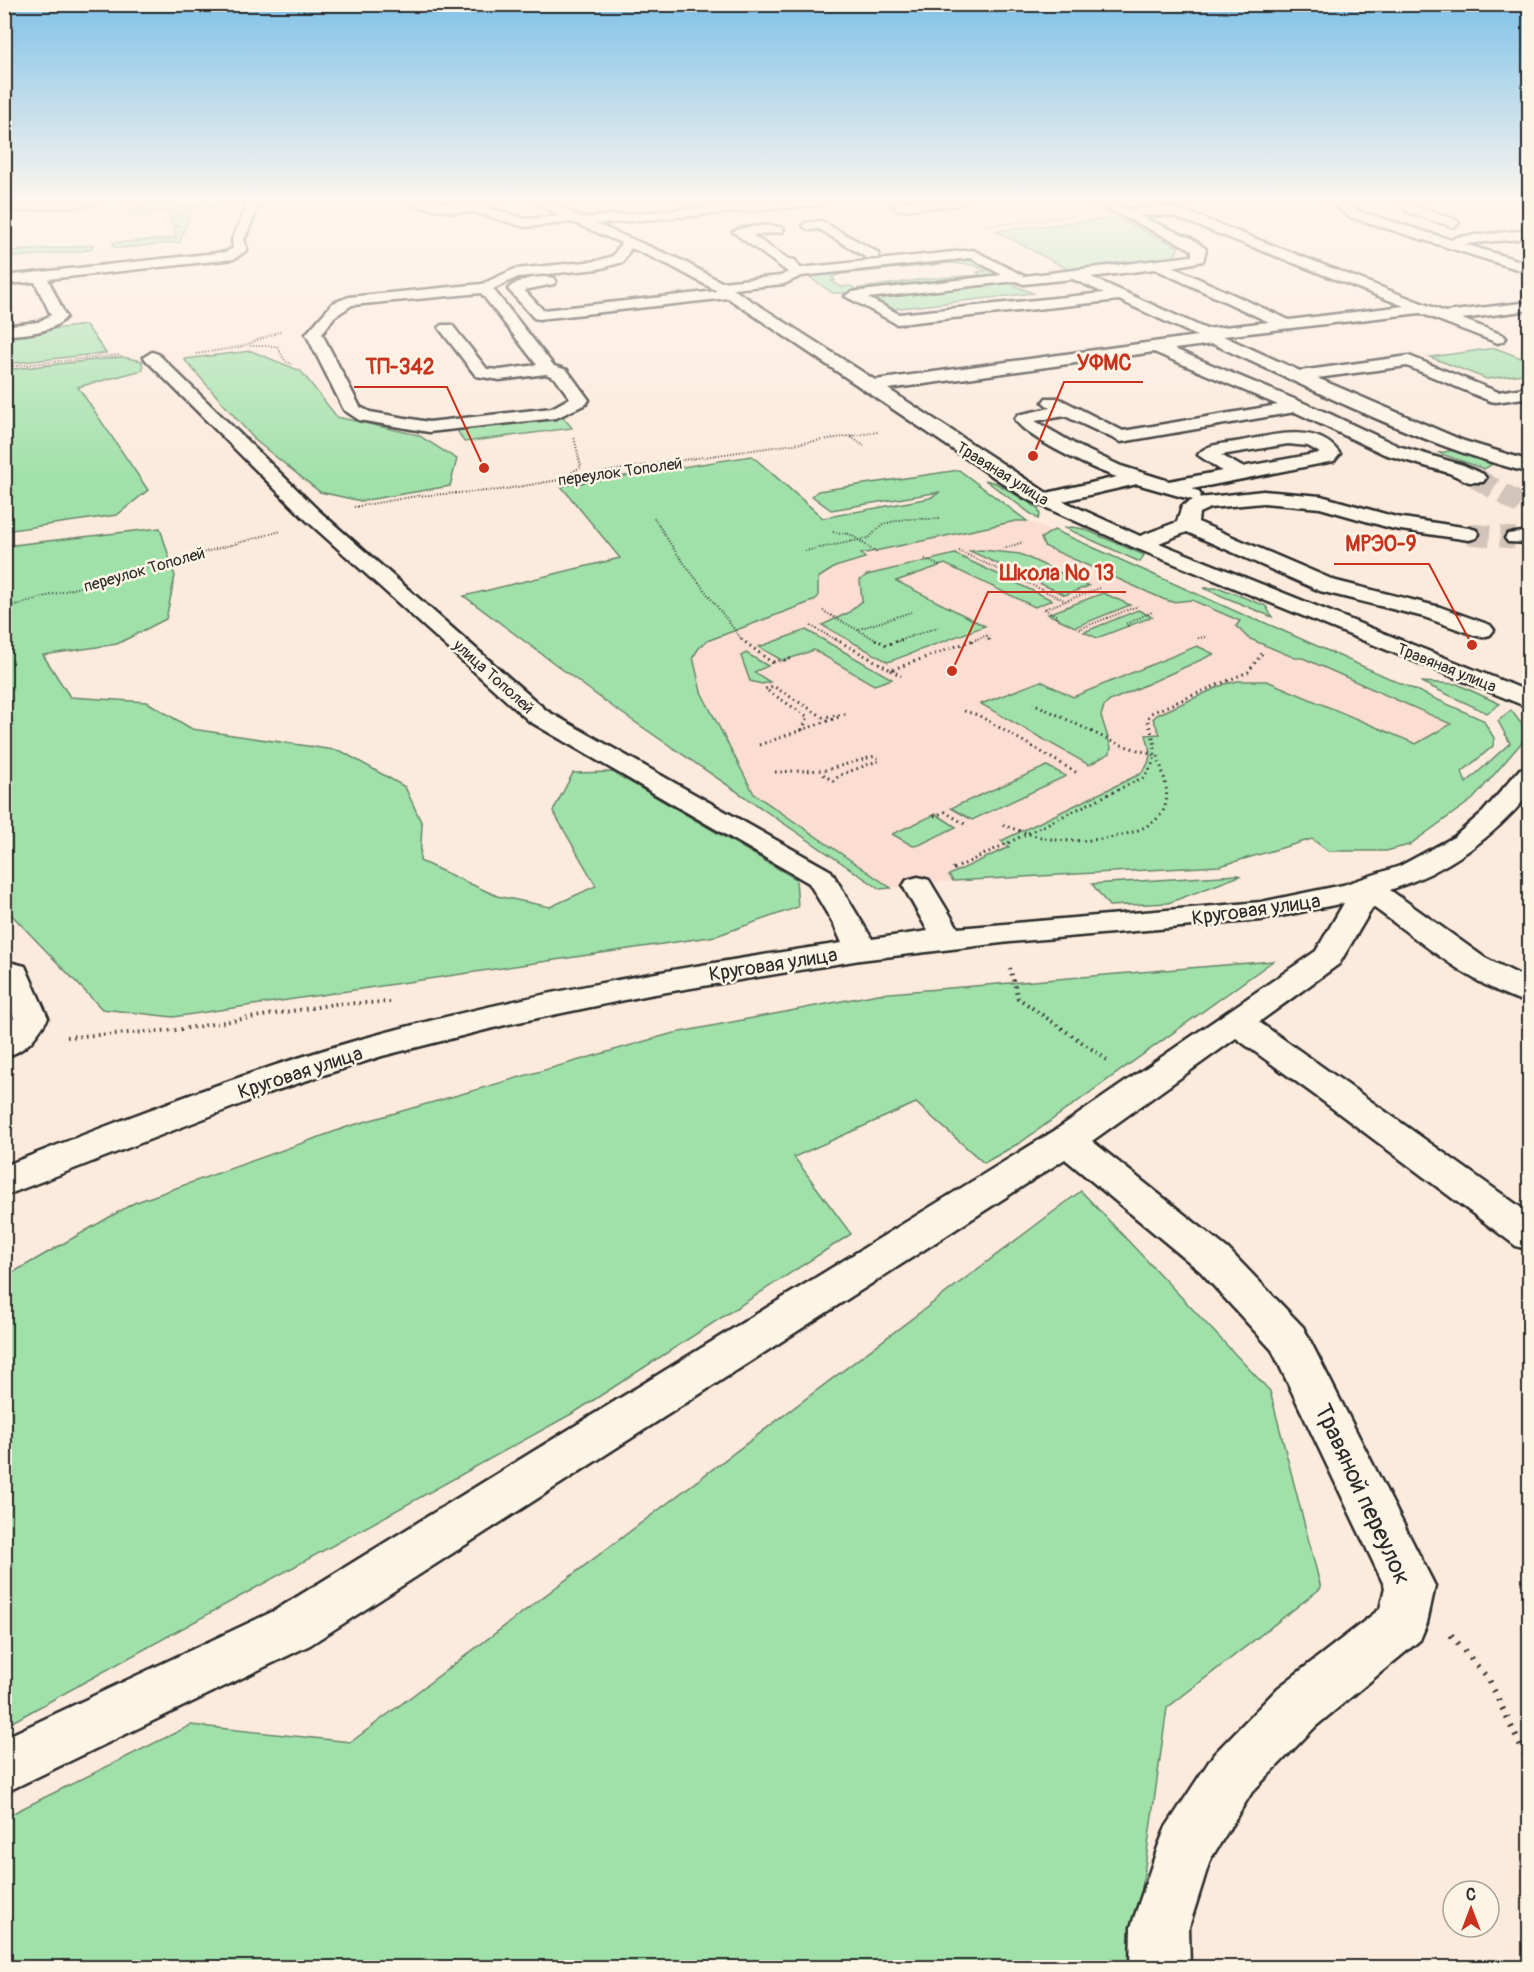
<svg xmlns="http://www.w3.org/2000/svg" width="1534" height="1972" font-family="Pangolin,sans-serif">
	<style>
		.built { fill: #fbddd1 }
		.green { fill: #a0e1aa; stroke: #66866a; stroke-width: 1.5; fill-rule: evenodd }
		.lines { fill: none; stroke-linecap: round; stroke-linejoin: round }
		.minor-tunnel { stroke: #d2c4b9; stroke-width: 21; stroke-dasharray: 21 10; stroke-linecap: butt }
		.minor-casing { stroke: #2b2b2b; stroke-width: 5 }
		.major-casing { stroke: #2b2b2b; stroke-width: 5 }
		.path-far4 { stroke: #2b2b2b; stroke-width: 1.5; stroke-dasharray: 1 1.5; stroke-linecap: butt }
		.path-far3 { stroke: #2b2b2b; stroke-width: 2; stroke-dasharray: 1 2; stroke-linecap: butt }
		.path-far2 { stroke: #2b2b2b; stroke-width: 3; stroke-dasharray: 1.5 4; stroke-linecap: butt }
		.path-far1 { stroke: #2b2b2b; stroke-width: 4; stroke-dasharray: 1.5 4.5; stroke-linecap: butt }
		.path { stroke: #2b2b2b; stroke-width: 6; stroke-dasharray: 2 8; stroke-linecap: butt }
		.minor { fill: #fcf5e5; fill-rule: evenodd }
		.major { fill: #fcdcac; fill-rule: evenodd }
		.labels { text-anchor: middle; stroke-width: 5; stroke-linejoin: round; paint-order: stroke }
		.far-street-label { font-size: 16px; fill: #2b2b2b; stroke: #fcf5e5 }
		.street-label { font-size: 20px; fill: #2b2b2b; stroke: #fcf5e5 }
		.near-street-label { font-size: 24px; fill: #2b2b2b; stroke: #fcf5e5 }
		.leader { fill: none; stroke: #c8321e; stroke-width: 2 }
		.callout-dot { fill: #c8321e; stroke: #fcf5e5; stroke-width: 2 }
		.callout-label { font-size: 21px; text-anchor: middle; font-weight: bold; fill: #c8321e; stroke: #fcf5e5; stroke-width: 5; stroke-linejoin: round; paint-order: stroke }
	</style>
	<rect width="100%" height="100%" fill="#fceadc"/>
	<filter id="ink" filterUnits="userSpaceOnUse"><feTurbulence type="fractalNoise" baseFrequency=".0167" numOctaves="2"/><feDisplacementMap in="SourceGraphic" scale="12" xChannelSelector="R" yChannelSelector="G"/><feConvolveMatrix kernelMatrix="1 2 1 2 8 2 1 2 1" color-interpolation-filters="sRGB"/></filter>
	<g filter="url(#ink)">
		<polygon class="built" points="752,456 824,518 930,498 941,492 977,484 1027,521 1200,597 1474,730 1220,866 972,879 880,889 610,705 464,596 620,558 561,486"/>
		<g class="green">
			<polygon points="180,201 245,201 243,204 134,213 126,211 156,203"/>
			<polygon points="190,214 180,242 122,248 114,247 113,243 176,238 173,228 181,226 172,224 170,215"/>
			<polygon points="1116,218 1179,247 1173,258 1071,271 996,231"/>
			<polygon points="93,245 91,249 82,251 5,258 5,252"/>
			<path d="M963 259 972 260 1001 274 842 293H833L809 277 813 274ZM951 263 974 265 985 271 977 272 980 275 924 279 855 289 851 286 841 287 831 281 835 280 832 277 842 274Z"/>
			<polygon points="1009,283 1033,293 892,309 873,298"/>
			<polygon points="86,325 106,353 5,364 4,335"/>
			<polygon points="1495,348 1529,361 1529,373 1487,379 1430,357"/>
			<polygon points="251,351 301,371 337,417 418,435 457,459 450,486 361,501 320,492 256,441 184,359"/>
			<polygon points="122,357 142,361 143,370 78,387 148,490 117,515 5,531 5,370"/>
			<polygon points="563,417 572,428 464,442 457,430"/>
			<polygon points="1454,450 1493,464 1484,469 1439,453"/>
			<polygon points="752,456 823,518 930,498 940,492 831,510 812,496 818,491 959,470 1027,521 1016,521 861,554 865,558 835,567 818,578 818,597 813,601 707,641 699,648 693,657 701,692 754,794 891,888 880,889 610,705 464,596 620,558 561,486"/>
			<polygon points="985,480 996,483 1038,508 1040,515 1038,519"/>
			<polygon points="1072,527 1084,529 1144,555 1140,562 1065,528"/>
			<polygon points="160,528 175,576 166,619 117,644 43,655 70,697 147,702 192,729 341,751 405,787 422,824 420,861 497,896 550,907 596,886 553,811 573,773 613,772 796,879 798,907 716,936 173,1017 102,1009 5,908 5,546"/>
			<path d="M1054 530 1255 620 1261 621 1483 720 1494 738 1493 746 1462 772 1466 783 1510 743 1498 721 1511 710 1529 734 1473 799 1409 845 1386 851H1328L1312 839 1220 866 953 881 949 875 1009 847 1001 841 1140 774C1153 762 1151 751 1146 735L1160 734 1153 719 1157 715 1225 684 1238 681H1267L1416 744 1451 724 1303 658H1295L1248 638 1236 626 1240 621 1192 600 1172 602 1163 599 1044 546 1041 538Z"/>
			<polygon points="982,550 1020,554 1089,586 1065,595 970,551"/>
			<polygon points="955,554 1052,600 1035,607 945,564 896,581 985,626 888,662 822,625 848,613 862,601 860,580 867,575"/>
			<polygon points="1203,588 1220,588 1266,606 1272,617"/>
			<polygon points="1103,593 1130,605 1075,627 1048,614"/>
			<polygon points="1138,610 1152,617 1097,638 1084,632"/>
			<polygon points="806,630 892,679 874,685 814,650 783,661 759,647"/>
			<polygon points="1197,646 1214,654 1110,701 1104,706 1101,716 1111,747 1110,753 1089,765 981,704 1041,681 1073,697"/>
			<polygon points="746,653 768,666 754,672 770,682 762,684 750,681 741,656"/>
			<polygon points="1421,682 1457,684 1500,704 1487,713"/>
			<polygon points="1047,766 1066,776 972,820 951,808"/>
			<polygon points="936,814 956,827 919,845 913,846 892,834"/>
			<polygon points="1238,875 1240,876 1168,903 1109,906 1092,884"/>
			<polygon points="1273,961 1021,1142 984,1163 916,1103 794,1157 851,1234 575,1412 5,1726 5,1277 134,1203 350,1126 670,1034 878,994"/>
			<polygon points="1081,1191 1270,1391 1321,1588 1167,1708 1131,1967 5,1968 5,1817 191,1725 351,1742"/>
		</g>
		<g class="lines">
			<g class="minor-tunnel">
				<polyline points="1476,478 1530,510"/>
				<polyline points="1469,534 1515,538"/>
			</g>
			<defs>
				<g id="minor">
					<path d="M249 201H261L244 240 247 250 234 259 48 279 66 317C52 334 25 333 4 336V326L38 322 51 315 35 282 4 284V276L226 252 233 248 232 240Z"/>
					<path d="M406 201 475 204 526 219 560 216 533 201H548L583 218 775 201H825L819 205 596 224 681 260 721 282 781 276 788 272 733 232C740 226 777 223 784 229L782 232 752 235 788 259 795 260 800 268 973 250 1024 276 1192 256V250L1181 244 1090 201H1106L1125 209 1160 207 1179 209 1445 312 1530 302V310L1462 319 1503 335 1506 338 1503 341 1498 343 1420 313 1223 336 1300 371 1409 356 1498 392 1530 387V397L1496 402 1490 401 1407 366 1317 378 1464 441 1530 461V473C1419 445 1316 390 1213 344L1174 349 1330 414 1398 446 1463 465 1483 474 1486 478 1483 482H1469L1449 473 1384 454 1295 412 1121 442 1065 416 1035 421 1078 446 1121 466 1169 481 1222 471 1198 455C1206 443 1227 444 1241 441 1273 435 1318 422 1340 454L1334 461 1192 489 1198 491 1201 495 1199 498 1263 491 1321 496 1396 517 1469 528 1476 530 1479 534 1476 538 1469 540 1394 529 1320 508 1263 503 1210 508 1199 513 1198 522 1336 581 1440 607 1490 625 1494 630 1490 635 1482 637 1474 635 1424 617 1320 591 1187 532 1159 543 1530 692V708L1133 547 1025 498 728 298 539 319 534 318 508 289C518 279 540 275 554 278L556 281 554 284 524 290 543 310 717 291 671 266 631 248 623 262 598 269 518 277 493 289 554 366 567 370 589 400 586 404 556 418 429 432 359 420 344 410 306 334 333 303 349 297 482 284 515 269 597 261 613 256 621 243 573 222 525 227 474 212H453L412 205ZM1160 215 1173 216 1404 306 1289 320 1173 267 1203 261 1206 249 1191 238 1139 216ZM971 258 1002 275 852 292 845 296 897 324 1119 300 1197 336 875 380 733 289 784 284 801 276ZM1155 269 1269 322 1206 329 1091 277ZM1073 279 1104 293 899 314 868 298 1016 281 1023 284ZM481 293 537 365 500 370 487 369 452 325H442L439 328 476 376 500 380 546 374 555 378 570 398 552 408 429 422 370 412 360 407 322 334 334 317 352 305ZM1154 352 1278 405 1123 431 1058 398H1046L1043 402 1050 408 1018 415 1015 419C1025 438 1095 470 1117 477L1047 493 888 389ZM1288 444 1308 446 1320 453 1242 467 1221 455ZM1137 484 1193 500 1182 506 1177 522 1140 536 1063 501Z"/>
					<polygon points="915,201 966,201 960,205 899,210 893,206 899,202"/>
					<polygon points="1328,201 1342,201 1358,211 1451,240 1457,237 1530,230 1530,238 1464,244 1530,264 1530,273 1350,217"/>
					<polygon points="1398,201 1411,201 1416,206 1457,220 1459,223 1453,227 1408,212"/>
					<polygon points="821,221 877,252 879,255 877,258 867,258 819,229 809,230 803,226 805,223"/>
					<path d="M152 352 158 354 319 511 547 711 831 871 872 939 928 931 903 886 907 880 918 877 929 880 958 928 1261 902 1343 885 1400 866 1454 837 1483 812 1520 769 1530 767V793C1491 840 1447 871 1390 890L1485 958 1530 980V1003C1475 989 1419 940 1373 907L1339 964 1259 1022 1530 1214V1250L1516 1246 1316 1096 1236 1038 1092 1141 1228 1249 1303 1327 1435 1586 1427 1623 1420 1640 1316 1726 1252 1792 1210 1860 1189 1927 1190 1968H1130L1131 1927 1158 1847 1166 1827 1214 1754 1278 1688 1380 1609 1385 1587 1272 1350 1200 1271 1065 1159 310 1645 4 1793V1738L274 1611 1054 1131 1316 951 1344 903 1261 920 1010 942 860 960 649 995 509 1024 382 1056 277 1090 4 1196V1166C121 1120 238 1074 358 1040 517 995 680 967 842 943L834 925 809 883 529 721 305 519 146 360 144 357Z"/>
					<polygon points="1530,531 1530,543 1508,542 1505,538 1508,534"/>
					<path d="M13 963 25 966 48 1018C36 1037 27 1051 4 1057V1030L14 1018 4 993V965Z"/>
				</g>
				<polygon id="major" points="45,201 97,201 91,205 4,212 4,204"/>
			</defs>
			<use href="#minor" class="minor-casing"/>
			<use href="#major" class="major-casing"/>
			<g class="path-far4">
				<polyline points="122,204 165,201"/>
				<polyline points="118,211 143,205"/>
				<polyline points="190,211 194,201"/>
				<polyline points="116,217 211,210"/>
				<polyline points="985,226 1073,216"/>
			</g>
			<g class="path-far3">
				<polyline points="250,346 277,346 285,361 292,364"/>
				<polyline points="196,354 240,347 281,331"/>
				<polyline points="364,361 375,360"/>
				<polyline points="4,367 120,355"/>
				<polyline points="851,437 864,446"/>
				<polyline points="570,477 570,473 581,467 574,437"/>
				<polyline points="354,507 417,496 500,490 641,466 878,432"/>
				<polyline points="654,518 675,551 743,641"/>
				<polyline points="833,532 850,534 877,553"/>
				<polyline points="1003,549 1023,542"/>
				<polyline points="805,551 869,538 883,524 905,519 940,519"/>
				<polyline points="959,551 1066,601"/>
				<polyline points="925,559 940,566"/>
				<polyline points="4,608 281,531"/>
				<polyline points="823,611 878,641"/>
				<polyline points="1056,618 1056,615 1044,609 1100,588"/>
				<polyline points="811,626 838,641"/>
				<polyline points="1128,626 1126,624 1152,612"/>
				<polyline points="859,629 911,612"/>
				<polyline points="1079,629 1138,606"/>
				<polyline points="1198,638 1207,637"/>
				<polyline points="898,641 938,627"/>
				<polyline points="972,641 988,635 989,641"/>
			</g>
			<g class="path-far2">
				<polyline points="741,639 774,664"/>
				<polyline points="835,639 891,670 976,639"/>
				<polyline points="875,639 886,645 903,639"/>
				<polyline points="989,639 990,643"/>
				<polyline points="773,662 794,658"/>
				<polyline points="891,670 901,676"/>
				<polyline points="964,711 978,715 1079,774"/>
				<polyline points="802,730 808,717 765,689 773,686 823,717 846,714"/>
				<polyline points="759,745 839,717"/>
				<polyline points="775,772 826,770 875,756 880,760 840,775 833,781 821,773"/>
				<polyline points="934,816 945,812 968,826"/>
				<path d="M1003 825C1020 831 1038 838 1057 840 1084 843 1156 838 1165 806 1170 789 1162 772 1158 756L1115 743 1033 703"/>
				<path d="M954 869 1144 777C1161 757 1155 742 1147 719L1151 713 1248 672 1264 651"/>
			</g>
			<g class="path-far1">
				<polyline points="953,869 957,867"/>
				<polyline points="1010,968 1018,998 1109,1061"/>
				<polyline points="67,1037 176,1030 335,1004 390,1002"/>
			</g>
			<polyline class="path" points="1451,1635 1489,1680 1530,1766"/>
			<use href="#minor" class="minor"/>
			<use href="#major" class="major"/>
		</g>
	</g>
	<linearGradient id="sky" x2="0" y2="1"><stop stop-color="#81c2e8"/><stop offset="0.42" stop-color="#fef6ef"/><stop offset="1" stop-color="#fef6ef" stop-opacity="0"/></linearGradient>
	<rect width="1534" height="477" fill="url(#sky)"/>
	<g class="labels">
		<g class="far-street-label">
			<text transform="translate(620 471) rotate(-8)" y="6">переулок Тополей</text>
			<text transform="translate(1003 473) rotate(32)" y="6">Травяная улица</text>
			<text transform="translate(144 569) rotate(-16)" y="6">переулок Тополей</text>
			<text transform="translate(1447 667) rotate(22)" y="6">Травяная улица</text>
			<text transform="translate(494 676) rotate(42)" y="6">улица Тополей</text>
		</g>
		<g class="street-label">
			<text transform="translate(1256 909) rotate(-8)" y="7">Круговая улица</text>
			<text transform="translate(773 964) rotate(-9)" y="7">Круговая улица</text>
			<text transform="translate(300 1072) rotate(-18)" y="7">Круговая улица</text>
		</g>
		<g class="near-street-label">
			<text transform="translate(1363 1494) rotate(65)" y="8">Травяной переулок</text>
		</g>
	</g>
	<path class="leader" d="M1033 456L1064 382H1143M484 468L447 387H354M1472 645L1429 564H1334M952 671L988 592H1126"/>
	<g class="callout-dot">
		<circle cx="1033" cy="456" r="6"/>
		<circle cx="484" cy="468" r="6"/>
		<circle cx="1472" cy="645" r="6"/>
		<circle cx="952" cy="671" r="6"/>
	</g>
	<g class="callout-label">
		<text x="1104" y="370">УФМС</text>
		<text x="400" y="374">ТП-342</text>
		<text x="1381" y="551">МРЭО-9</text>
		<text x="1057" y="580">Школа № 13</text>
	</g>
	<rect width="1534" height="1972" fill="none" stroke="#fcf5e5" stroke-width="24"/>
	<rect x="12" y="12" width="1510" height="1948" fill="none" stroke="#2b2b2b" stroke-width="2" filter="url(#ink)"/>
	<g transform="translate(1471 1909)"><circle r="28" fill="#fcf5e5" stroke="#a8a49b" stroke-width="1.5"/>
	<path d="M0-4.5L10 22L0 15L-10 22Z" fill="#c8321e"/>
	<text y="-9" font-size="16" font-weight="bold" text-anchor="middle" fill="#2b2b2b">С</text>
	</g>
</svg>
